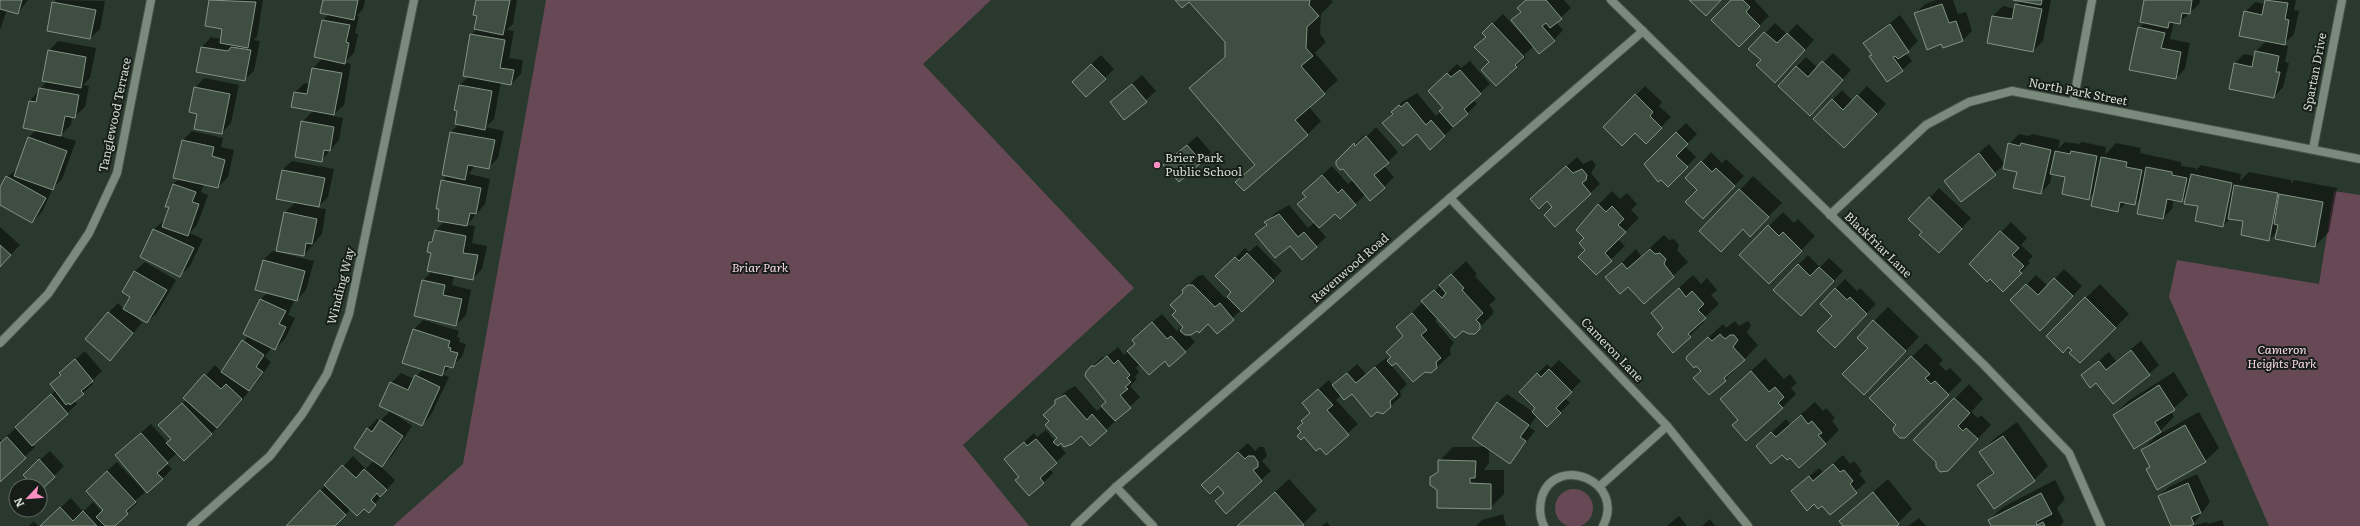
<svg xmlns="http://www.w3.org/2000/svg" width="2360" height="526" font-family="Literata,serif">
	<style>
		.green { fill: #674855 }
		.shadow { fill: #0007; fill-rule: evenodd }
		.building { fill: #3e4e41; stroke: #829486 }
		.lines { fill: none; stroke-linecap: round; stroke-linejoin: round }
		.street-casing { stroke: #48544a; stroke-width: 10 }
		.street { stroke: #7a8b7d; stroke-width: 8 }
		.poi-dot { fill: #fc8fc1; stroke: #171e19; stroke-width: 1.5 }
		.labels { text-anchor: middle; stroke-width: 4; stroke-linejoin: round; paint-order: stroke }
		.street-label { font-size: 12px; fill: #d2dbd3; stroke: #171e19 }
		.poi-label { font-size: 12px; fill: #d2dbd3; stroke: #171e19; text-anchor: start }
		.park-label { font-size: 12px; font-style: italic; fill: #f7d7e4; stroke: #171e19 }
	</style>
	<rect width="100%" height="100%" fill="#2a392d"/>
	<g class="green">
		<polygon points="546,0 991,0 923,64 1134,288 963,445 1029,526 393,526 463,464"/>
		<polygon points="2334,191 2360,195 2360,526 2269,526 2169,297 2177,260 2319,284"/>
		<circle cx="1574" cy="508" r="19"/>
	</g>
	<g class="shadow">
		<polygon points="0,0 28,0 18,13 7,10 0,30"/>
		<polygon points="56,0 105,1 100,29 90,38 53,3"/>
		<polygon points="210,0 263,0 257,37 254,40 260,41 254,71 244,80 198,71 202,47 211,37 221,39 223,28 206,25"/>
		<polygon points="324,0 365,0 363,9 357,16 359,16 355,33 358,34 354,53 345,62 351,64 344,105 332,116 343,118 339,140 321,161 302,122 313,111 295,92 305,83 310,84 313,68 323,58 315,56 323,20 329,14"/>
		<polygon points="477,0 517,0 513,24 507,30 514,31 509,58 523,60 521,74 511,84 501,82 494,119 486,127 504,131 498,158 488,168 475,165 469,174 490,179 485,204 467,225 475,226 472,243 487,246 482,269 473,279 454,276 452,285 471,290 466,315 456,325 423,281 432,271 430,242 434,238 436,230 445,221 442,181 448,175 443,174 451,132 459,124 460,85 469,76 471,35 477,29"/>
		<polygon points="1177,0 1331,0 1333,2 1321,14 1320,34 1326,42 1315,53 1338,80 1309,107 1321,121 1307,135 1236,182 1255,164 1190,88 1226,55 1226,42 1189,0"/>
		<polygon points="1526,0 1564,0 1571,8 1556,22 1563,30 1554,40 1534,46 1524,55 1526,57 1496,85 1490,62 1487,37 1483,33 1503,14 1521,34 1523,33 1512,20 1521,11"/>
		<polygon points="1732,0 1756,0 1755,1 1769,16 1739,46"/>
		<polygon points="1936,0 1953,0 1958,14 1966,12 1972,31 1963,40 1943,47 1915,14 1925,4"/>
		<polygon points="2018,0 2051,0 2043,41 2033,51 1988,42 1993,16 2003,6 2015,9 2020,0"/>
		<polygon points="2145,0 2200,0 2199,4 2179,23 2174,22 2170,39 2190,43 2185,69 2176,78 2139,28 2145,22"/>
		<polygon points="2266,0 2296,0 2294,10 2299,11 2294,34 2283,45 2288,46 2285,62 2289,63 2283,87 2274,97 2234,64 2244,54 2255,56 2256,51 2267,40 2245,12 2255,2 2265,4"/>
		<polygon points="1900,15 1918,41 1906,53 1912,61 1902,70 1870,56 1873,54 1865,43"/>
		<polygon points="1775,23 1787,34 1797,24 1814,40 1785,72 1762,60 1750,49"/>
		<polygon points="58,41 96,48 90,78 83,85 89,86 85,107 75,116 72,116 71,125 60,136 76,141 62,179 53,188 42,212 32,222 0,204 0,189 7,177 18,168 29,137 36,130 30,101 47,81 49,51"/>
		<polygon points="1833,53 1851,70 1819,105 1779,85 1806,57 1818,68"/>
		<polygon points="1101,55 1114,69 1105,78 1083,72"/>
		<polygon points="1470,61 1490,84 1473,99 1477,104 1444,136 1417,133 1384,123 1402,102 1417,93 1436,116 1444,108 1439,81 1457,64 1461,68"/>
		<polygon points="1142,75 1156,91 1125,118 1111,102"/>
		<polygon points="204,78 239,85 231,123 222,133 199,113 195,88"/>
		<polygon points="1645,86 1662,102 1659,106 1671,117 1646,142 1636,95"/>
		<polygon points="1867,86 1886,104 1854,138 1814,119 1842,90 1853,101"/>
		<polygon points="1686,123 1697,134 1685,146 1696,157 1668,185 1645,164"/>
		<polygon points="1376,127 1398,152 1384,166 1394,177 1384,187 1370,199 1366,194 1340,218 1335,213 1318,228 1326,237 1316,247 1290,245 1257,235 1275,213 1289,205 1308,228 1315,222 1307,196 1313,183 1332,166 1348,184 1353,180 1337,162 1364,135 1366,137"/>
		<polygon points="192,131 223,138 221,147 234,150 228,177 218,187 204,184 201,192 208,195 197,225 190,233 203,239 190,266 180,275 141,257 154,229 165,220 170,206 173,184 180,178 183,140"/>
		<polygon points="2019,134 2029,136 2032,134 2060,140 2058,149 2065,142 2079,144 2082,142 2106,147 2105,155 2116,143 2141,148 2140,153 2181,162 2181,166 2196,168 2195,171 2201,165 2241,174 2240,181 2249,172 2291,180 2291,184 2294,180 2337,188 2329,232 2315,246 2277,231 2269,240 2245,221 2231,218 2223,226 2187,195 2182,201 2174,199 2172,209 2163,218 2141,198 2135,204 2126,203 2118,211 2095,192 2088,199 2066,176 2052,173 2050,183 2041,193 2018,171 2004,165 1961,201 1946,181 1989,144 2005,164 2009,144"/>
		<polygon points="1197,136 1211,152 1179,181 1165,165"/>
		<polygon points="1711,152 1722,163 1726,159 1744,176 1713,208 1698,189 1702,162"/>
		<polygon points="1577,157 1583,164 1592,160 1596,165 1591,173 1600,184 1555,226 1553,207 1541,190"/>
		<polygon points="292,161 334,169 328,197 317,208 326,209 322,234 304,255 284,213 296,202 282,170"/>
		<polygon points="1753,176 1782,203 1764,221 1743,228 1740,190"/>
		<polygon points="1939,188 1971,218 1948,243 1924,232 1930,198"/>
		<polygon points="1612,191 1620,199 1627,193 1637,204 1631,210 1639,218 1618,239 1625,246 1596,274 1587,250 1598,205"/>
		<polygon points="1783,212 1794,223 1798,219 1815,236 1769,283 1740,255"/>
		<polygon points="2011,222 2027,238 2021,245 2033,256 2028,261 2030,263 2003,290 1990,278 1970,263"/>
		<polygon points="0,227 20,245 0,266"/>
		<polygon points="1664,235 1669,240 1674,239 1679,245 1677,250 1688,262 1644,303 1628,285 1607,277 1636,249 1641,256"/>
		<polygon points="1257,245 1282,271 1217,333 1208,322 1188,334 1195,342 1185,352 1165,360 1140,364 1136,368 1139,372 1135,377 1137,379 1130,386 1140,397 1106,430 1081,434 1061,442 1058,444 1066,453 1049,469 1053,473 1043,483 1020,477 1005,459 1034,433 1037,437 1046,430 1055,441 1058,438 1050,421 1056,401 1066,391 1075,386 1097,411 1107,401 1087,372 1102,357 1106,357 1118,347 1124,355 1136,343 1143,330 1162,314 1177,331 1181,327 1183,329 1184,327 1177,311 1183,290 1198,276 1203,275 1225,298 1230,294 1233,292 1217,276 1245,248 1249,252"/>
		<path d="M273 251 314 261 306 290 297 300 290 299 294 301 288 315 295 318 285 339 275 349 272 347 265 357 271 362 259 380 221 424 184 460 177 453 166 463 172 469 162 479 126 446 151 424 168 443 172 439 169 416 187 399 185 398 215 365 222 372 248 336 244 334 261 299 268 292 263 260ZM227 375 233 379 231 380Z"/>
		<polygon points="1808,255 1820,267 1829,258 1843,271 1810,305 1798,265"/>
		<polygon points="1466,261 1477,274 1475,276 1496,299 1489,305 1493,310 1493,314 1474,333 1438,318 1435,321 1454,343 1450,348 1451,354 1436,368 1396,361 1391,365 1407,384 1400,391 1401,396 1391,406 1352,393 1341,395 1336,400 1358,424 1326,453 1302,432 1304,423 1311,412 1313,394 1329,380 1333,386 1357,364 1366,374 1386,358 1388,361 1404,335 1397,327"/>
		<polygon points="145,262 176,280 157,313 147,322 133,314 142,323 110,359 108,313 118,303 124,309 131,297 123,292 135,271"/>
		<polygon points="2064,269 2082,286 2049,320 2012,300 2036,275 2048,286"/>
		<polygon points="1693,275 1701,284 1707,278 1717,290 1711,295 1719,304 1702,320 1704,322 1673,352 1665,328 1652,313"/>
		<polygon points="1845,279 1857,291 1860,288 1876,304 1844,337 1833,316 1821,304"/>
		<polygon points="2100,284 2129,314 2080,362 2068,346 2047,336"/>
		<polygon points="1888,307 1919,337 1878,380 1869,348 1874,321"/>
		<polygon points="423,320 459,331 457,337 460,338 459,342 466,344 462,357 442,374 449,377 431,415 422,425 392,412 412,426 392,456 381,467 395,480 368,512 364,507 351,509 334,526 288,526 353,456 366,469 374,460 367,429 377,419 380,421 391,410 391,383 401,373 414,379 423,369 413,330"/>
		<polygon points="1735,321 1739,326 1748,321 1751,325 1747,333 1758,345 1725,380 1702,371 1688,356 1723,324 1726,328"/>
		<polygon points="2141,341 2159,365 2149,374 2097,382 2082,375 2109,352 2116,361"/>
		<polygon points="1926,343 1943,360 1939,364 1946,371 1950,368 1962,380 1905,437 1897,425 1870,398"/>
		<polygon points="85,351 102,371 91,382 93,384 74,401 77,404 33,445 35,447 0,480 0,439 2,441 56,390 51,385 61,374 60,373"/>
		<polygon points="1765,358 1784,379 1790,374 1797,383 1791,388 1796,394 1782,408 1739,419 1721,399"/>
		<polygon points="1559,360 1581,381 1565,398 1570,403 1547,425 1537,415 1529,427 1535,431 1510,463 1489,449 1489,463 1484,470 1504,470 1504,494 1490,508 1438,489 1431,478 1439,470 1439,461 1453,447 1487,447 1497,403 1507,394 1533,412 1537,408 1520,392 1547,364 1551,368"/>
		<polygon points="2174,372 2188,395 2171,411 2174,417 2160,431 2135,447 2114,415 2128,401"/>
		<polygon points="1969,384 1983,399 1971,412 1978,418 1981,415 1991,425 1961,456 1936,462 1915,440"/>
		<polygon points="1815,402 1823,411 1826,408 1835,418 1832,421 1839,430 1825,444 1790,456 1757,446 1786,419 1790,424"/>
		<polygon points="2199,412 2219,448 2205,461 2147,470 2151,466 2142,450 2156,436"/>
		<polygon points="2017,422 2048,466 2034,480 1979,485 1994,471 1980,453 1994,439"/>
		<polygon points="1248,443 1255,451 1259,447 1264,447 1267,456 1262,461 1271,471 1226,512 1225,492 1212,475"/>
		<polygon points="50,451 64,466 40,490 40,486 35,486 34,465"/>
		<polygon points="1843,455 1850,464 1854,461 1862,471 1859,474 1866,482 1830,514 1822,504 1814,503 1792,491 1819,468 1823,472"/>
		<polygon points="117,462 145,492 135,501 137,503 114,526 41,526 71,498 83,512 93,502 102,512 105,510 96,481"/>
		<polygon points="2197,474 2210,502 2194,523 2187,526 2172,526 2159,496 2169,487"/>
		<polygon points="1289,479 1317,510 1301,526 1238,526"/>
		<polygon points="1888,479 1912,509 1895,526 1844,526 1840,521"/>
		<polygon points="2055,480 2065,499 2057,508 2064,522 2060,526 1992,526 1989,520 2003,507"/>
		<polygon points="1503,514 1506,526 1476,526 1482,520"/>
		<polygon points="1679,516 1687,526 1667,526"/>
		<polygon points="1919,518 1926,526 1908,526"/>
		<polygon points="1710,519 1715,526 1702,526"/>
		<polygon points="2222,520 2224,526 2193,526 2207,522 2208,524"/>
		<polygon points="34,521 38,526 29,526"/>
		<polygon points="1327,522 1330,526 1322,526"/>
	</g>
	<g class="building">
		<polygon points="0,0 22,0 18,14 0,9"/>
		<polygon points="209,0 256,2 248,48 220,43 222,29 205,26"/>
		<polygon points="323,0 358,0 354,20 320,13"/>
		<polygon points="476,0 510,0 503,35 474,29 477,16 473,15"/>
		<polygon points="1175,0 1310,0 1309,5 1319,16 1307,27 1306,48 1313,56 1301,66 1325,94 1295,120 1308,135 1244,191 1235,182 1255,165 1189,88 1225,57 1225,42 1189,2 1182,8"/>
		<polygon points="1526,0 1546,0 1562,19 1550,28 1546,23 1542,26 1555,41 1539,54 1511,20 1521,12 1517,8"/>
		<polygon points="1689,0 1721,0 1706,16"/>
		<polygon points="1731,0 1743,0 1750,7 1746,12 1760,26 1739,47 1711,20"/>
		<polygon points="2013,0 2042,0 2041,5"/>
		<polygon points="2144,0 2192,0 2190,14 2182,13 2180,24 2169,22 2168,28 2140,22"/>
		<polygon points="2265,0 2288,3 2285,19 2289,20 2285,45 2239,36 2244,11 2262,15"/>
		<polygon points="52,2 96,10 90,39 47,31"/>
		<polygon points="1942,4 1949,23 1956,21 1963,41 1943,48 1941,44 1927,50 1914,13"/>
		<polygon points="2015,4 2042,9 2033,52 1987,43 1992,16 2012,19"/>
		<polygon points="322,20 350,25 346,42 349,43 345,64 314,57"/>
		<polygon points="1492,23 1524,57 1515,65 1517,67 1496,86 1481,70 1489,62 1474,47 1486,37 1482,33"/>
		<polygon points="1890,24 1909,52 1898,59 1895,56 1893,57 1903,71 1887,82 1869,56 1872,55 1863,43"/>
		<polygon points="2138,27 2165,33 2161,48 2181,52 2176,79 2129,70"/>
		<polygon points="1764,32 1777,43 1787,33 1805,50 1775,83 1756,65 1761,60 1748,49"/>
		<polygon points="470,34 505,40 500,68 514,70 511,85 463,76"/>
		<polygon points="201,47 228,51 231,47 251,50 245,81 196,72"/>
		<polygon points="48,50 86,57 81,88 42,81"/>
		<polygon points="2255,51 2279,56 2276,72 2280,72 2274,98 2229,89 2234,63 2252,67"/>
		<polygon points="1822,61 1843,80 1810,116 1778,86 1796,66 1808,77"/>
		<polygon points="1091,64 1106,79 1086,97 1072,82"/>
		<polygon points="312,68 342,73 334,115 291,107 294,92 307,94"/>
		<polygon points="1460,70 1481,94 1464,109 1468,114 1453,127 1439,111 1443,108 1428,91 1447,73 1451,77"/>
		<polygon points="1132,84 1147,102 1124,120 1110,102"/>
		<polygon points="459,85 492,91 485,130 455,124 457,111 454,110"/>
		<polygon points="194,87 230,94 222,134 194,129 197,114 189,112"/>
		<polygon points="39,88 79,95 75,118 65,116 61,136 23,128 29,101 36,102"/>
		<polygon points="1635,94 1653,112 1650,116 1662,128 1646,144 1635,133 1622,146 1603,127"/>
		<polygon points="1857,95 1877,114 1844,148 1813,119 1832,99 1843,110"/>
		<polygon points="1407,102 1426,125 1431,120 1445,136 1430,150 1417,134 1403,146 1382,123 1393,114 1391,112 1399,105 1401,107"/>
		<polygon points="301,121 334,127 330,151 324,150 322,162 295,157"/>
		<polygon points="450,132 495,140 489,169 468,165 465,180 442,175"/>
		<polygon points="1676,132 1688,144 1676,156 1688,167 1668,187 1661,180 1658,182 1644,164"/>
		<polygon points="1366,136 1389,163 1374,175 1385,188 1370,201 1343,169 1340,170 1336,165 1336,161 1354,143 1355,146"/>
		<polygon points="28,137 67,151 53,190 14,176"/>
		<polygon points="182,140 214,147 212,156 225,160 218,188 173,178"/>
		<polygon points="2008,143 2020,146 2021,143 2051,150 2041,194 2013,188 2017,172 2003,169"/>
		<polygon points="1187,145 1202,162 1179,182 1163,165"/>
		<polygon points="2055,151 2070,154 2071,151 2097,156 2089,200 2062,194 2065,177 2050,174"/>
		<polygon points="1979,153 1996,175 1961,202 1944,181"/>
		<polygon points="2101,157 2127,162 2126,167 2142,170 2135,205 2120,202 2118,212 2091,206"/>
		<polygon points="1701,161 1712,172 1716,168 1735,186 1703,219 1685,202 1697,190 1685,178"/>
		<polygon points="1566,166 1573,173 1582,169 1587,175 1586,180 1582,183 1591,194 1555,227 1544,215 1552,207 1547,201 1539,209 1530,199"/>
		<polygon points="2146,167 2172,172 2172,175 2187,178 2182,202 2167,199 2163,219 2137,214"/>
		<polygon points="282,170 325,178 319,207 276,199"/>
		<polygon points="2191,174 2232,183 2223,227 2195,221 2198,206 2184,204"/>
		<polygon points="1322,175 1338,193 1342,189 1356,205 1340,219 1335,214 1319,228 1297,204 1306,197 1302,193"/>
		<polygon points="6,176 46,198 32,223 0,205 0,187"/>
		<polygon points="441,180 481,188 476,214 470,213 467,226 438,221 439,209 436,209"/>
		<polygon points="173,184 196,192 192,202 199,204 188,236 162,227 169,207 165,207"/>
		<polygon points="2234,185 2278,193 2269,241 2241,235 2243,221 2228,219"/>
		<polygon points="1739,189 1769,217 1750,237 1743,229 1721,252 1699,231"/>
		<polygon points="2279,194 2323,202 2315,247 2275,239 2278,225 2274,224"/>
		<polygon points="1929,197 1962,229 1939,253 1919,235 1922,232 1908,219"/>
		<polygon points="1598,204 1606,212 1612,206 1624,219 1618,225 1626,232 1605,253 1612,261 1596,275 1578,257 1585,250 1579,243 1584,238 1576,230"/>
		<polygon points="284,212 317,219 312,244 306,243 304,256 276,251"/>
		<polygon points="1279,214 1298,237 1304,232 1317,247 1302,260 1290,246 1275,258 1255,234 1267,225 1264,222"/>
		<polygon points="1768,225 1779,236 1783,232 1802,251 1769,284 1739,255"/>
		<polygon points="153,229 194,248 180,277 140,257"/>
		<polygon points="435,230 466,236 463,253 478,255 473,280 427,271 431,253 427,252 429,242 432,242"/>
		<polygon points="2000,231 2019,248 2012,255 2024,266 2019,271 2022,273 2003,292 1990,279 1987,282 1969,264"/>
		<polygon points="0,245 11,255 0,267"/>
		<polygon points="1650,249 1655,254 1660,253 1666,259 1664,264 1674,277 1644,304 1628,287 1620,294 1605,277 1622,263 1627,269"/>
		<polygon points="1247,253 1274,281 1242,312 1227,297 1231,292 1215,276 1235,257 1239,261"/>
		<polygon points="263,260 305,271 297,301 255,290"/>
		<polygon points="1798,264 1810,276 1819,267 1834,281 1801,316 1773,290"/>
		<polygon points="134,271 167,290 147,323 123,309 130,297 122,292"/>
		<polygon points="1451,274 1464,288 1462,290 1483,313 1476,320 1480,324 1480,329 1475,334 1469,334 1463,331 1455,338 1421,301 1434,290 1442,298 1446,293 1439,285"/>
		<polygon points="2054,278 2073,296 2040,331 2010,300 2026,284 2038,295"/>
		<polygon points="422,280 445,285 443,295 462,299 456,326 414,316"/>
		<polygon points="1188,285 1193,285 1215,307 1220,303 1234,320 1217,334 1208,324 1199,333 1197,331 1191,335 1185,335 1180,331 1183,327 1172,315 1176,311 1170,305 1183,293 1182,290"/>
		<polygon points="1679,288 1686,297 1692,291 1704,304 1698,310 1706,318 1688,334 1691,337 1673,353 1657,334 1663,328 1651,313"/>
		<polygon points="1835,288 1847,300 1850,297 1867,314 1835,348 1817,331 1832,316 1820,304"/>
		<polygon points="2085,297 2116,328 2080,363 2069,353 2072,350 2068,347 2063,353 2046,336"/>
		<polygon points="260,299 286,311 279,324 286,327 275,350 243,334"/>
		<polygon points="108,312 133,333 110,361 85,339"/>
		<polygon points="1412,313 1427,330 1421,335 1441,358 1436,362 1437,368 1431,373 1425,372 1413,382 1396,363 1392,366 1387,361 1391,357 1386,352 1403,336 1396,327"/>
		<polygon points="1873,320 1906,351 1864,395 1842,374 1868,348 1857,338"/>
		<polygon points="1152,322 1167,339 1171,336 1186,352 1169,367 1165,361 1149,375 1127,351 1135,344 1132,340"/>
		<polygon points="413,329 450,341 448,347 451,348 450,351 458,353 453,368 445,366 442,376 402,363"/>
		<polygon points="1720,334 1725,339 1730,335 1734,335 1738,340 1733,347 1745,360 1724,378 1726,381 1709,395 1693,378 1701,371 1696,366 1694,368 1686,359 1687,356 1708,337 1712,341"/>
		<polygon points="242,340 264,355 256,367 263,372 249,391 221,372"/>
		<polygon points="2131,350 2150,375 2113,404 2096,383 2090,388 2081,375 2099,361 2106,370"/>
		<polygon points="1107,356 1114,364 1118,360 1130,375 1127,378 1131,382 1125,387 1128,389 1120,395 1131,408 1115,421 1101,406 1106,402 1085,376 1086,372 1091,366 1095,366"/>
		<polygon points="1911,356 1930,374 1925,378 1931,384 1935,381 1949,395 1905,438 1900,438 1894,432 1893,428 1896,425 1869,398"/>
		<polygon points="75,359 93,381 81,391 84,394 70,405 69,403 66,405 50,384 61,375 59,373"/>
		<polygon points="1375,367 1398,394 1390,401 1391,407 1383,414 1377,412 1371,417 1352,394 1344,400 1332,385 1347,373 1356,383"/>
		<polygon points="1549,369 1572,392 1556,408 1561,413 1547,427 1532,412 1535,408 1519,392 1537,373 1541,377"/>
		<polygon points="1751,371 1769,392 1775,387 1784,397 1778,403 1783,408 1746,441 1732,425 1738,420 1720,399"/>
		<polygon points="204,374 221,389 226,384 242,399 217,428 183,398"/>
		<polygon points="415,375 440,387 422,426 379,406 390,382 408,390"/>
		<polygon points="2159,385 2175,410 2155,422 2161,432 2134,449 2113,415"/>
		<polygon points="1318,389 1333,405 1327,410 1349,435 1326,455 1320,448 1316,451 1304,437 1301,440 1297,436 1301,432 1297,428 1303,423 1301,421 1310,413 1302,403"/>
		<polygon points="51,394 68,414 32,446 15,427"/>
		<polygon points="1065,395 1087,420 1092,414 1107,431 1090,446 1081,436 1072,444 1064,447 1061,443 1058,446 1053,442 1057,438 1045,425 1049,421 1043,415 1055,404 1055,400"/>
		<polygon points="1954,398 1970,413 1958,426 1963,431 1966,428 1978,439 1948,471 1940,472 1936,467 1936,462 1913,440"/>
		<polygon points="1497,402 1529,425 1520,437 1526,441 1510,464 1472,438"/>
		<polygon points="182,403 212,434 184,461 166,443 171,439 158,425"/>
		<polygon points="1801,415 1808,424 1812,421 1822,433 1818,435 1826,444 1799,468 1790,458 1787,460 1782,455 1771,464 1756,446 1771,432 1776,437"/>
		<polygon points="380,420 403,436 382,467 354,448 367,428 372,432"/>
		<polygon points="2185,425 2206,462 2157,490 2146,469 2150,467 2141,450"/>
		<polygon points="141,433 168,463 157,473 163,479 147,493 115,455"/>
		<polygon points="2003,436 2035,481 1994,509 1977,485 1994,473 1979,452"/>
		<polygon points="7,437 26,458 0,482 0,443"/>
		<polygon points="1036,439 1057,463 1040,478 1044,483 1029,496 1015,480 1019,477 1004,459 1024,442 1027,446"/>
		<polygon points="1238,452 1245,459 1248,456 1254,456 1258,462 1258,467 1253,470 1262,481 1226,514 1215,501 1224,493 1218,486 1210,494 1201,485"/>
		<polygon points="39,459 55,477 40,491 40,486 34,486 23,475"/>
		<polygon points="1438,460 1476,461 1475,478 1470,478 1470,483 1491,484 1491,509 1437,508 1437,490 1430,485 1430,477 1438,472"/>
		<polygon points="1833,464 1840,472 1844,470 1853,481 1850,484 1857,493 1830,515 1822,506 1818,509 1814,504 1807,511 1791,491 1809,476 1813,481"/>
		<polygon points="342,465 356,478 364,469 387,490 380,497 377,493 371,500 376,505 369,513 364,509 357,516 324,485"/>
		<polygon points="107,471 136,502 126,511 128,514 115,526 105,526 96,517 103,510 86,491"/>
		<polygon points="2188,483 2201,513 2191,517 2194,524 2189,526 2171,526 2158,496"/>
		<polygon points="320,490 346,515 335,526 286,526"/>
		<polygon points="1275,492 1304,525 1302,526 1237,526"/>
		<polygon points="1873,492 1899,524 1897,526 1843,526 1839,521"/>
		<polygon points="2041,493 2052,514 2036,522 2037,525 2043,522 2045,526 1991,526 1988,520"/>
		<polygon points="60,507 73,521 83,511 97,526 40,526"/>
	</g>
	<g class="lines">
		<defs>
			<g id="street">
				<polyline points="1611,0 1983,364 2069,453 2101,526"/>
				<polyline points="2073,103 2092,0"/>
				<polyline points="2313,149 2342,0"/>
				<polyline points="1450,198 1667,426 1748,526"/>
				<polyline points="1830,215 1926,125 1969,102 2012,91 2360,159"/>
				<polyline points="0,343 48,294 89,233 117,173 151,0"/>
				<polyline points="1600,486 1667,426"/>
				<polyline points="1116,487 1153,526"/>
				<polyline points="191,526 270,456 303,413 327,374 349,314 414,0"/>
				<polyline points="1075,526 1116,487 1643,31"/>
				<path d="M1544 526C1539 516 1539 507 1542 496 1557 454 1626 481 1603 526"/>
			</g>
		</defs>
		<use href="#street" class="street-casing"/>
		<use href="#street" class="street"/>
	</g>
	<circle class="poi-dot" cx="1157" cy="165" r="4"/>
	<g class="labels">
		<g class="street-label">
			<text transform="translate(2315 72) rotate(-79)" y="4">Spartan Drive</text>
			<text transform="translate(2078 92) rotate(11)" y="4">North Park Street</text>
			<text transform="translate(115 115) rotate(-78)" y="4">Tanglewood Terrace</text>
			<text transform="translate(1878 245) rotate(44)" y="4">Blackfriar Lane</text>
			<text transform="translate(1350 268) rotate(-41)" y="4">Ravenwood Road</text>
			<text transform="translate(341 286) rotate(-76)" y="4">Winding Way</text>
			<text transform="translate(1612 350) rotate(46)" y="4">Cameron Lane</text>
		</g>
		<g class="poi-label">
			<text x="1165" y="162">Brier Park<tspan x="1165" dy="14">Public School</tspan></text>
		</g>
		<g class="park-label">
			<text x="760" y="272">Briar Park</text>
			<text x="2282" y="354">Cameron<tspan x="2282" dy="14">Heights Park</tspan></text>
		</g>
	</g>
	<g transform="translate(28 498) rotate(244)"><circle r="19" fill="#171e19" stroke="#626a63"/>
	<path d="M0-3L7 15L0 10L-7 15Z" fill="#fc8fc1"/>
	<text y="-6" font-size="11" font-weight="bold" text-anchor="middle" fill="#d2dbd3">N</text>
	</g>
</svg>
